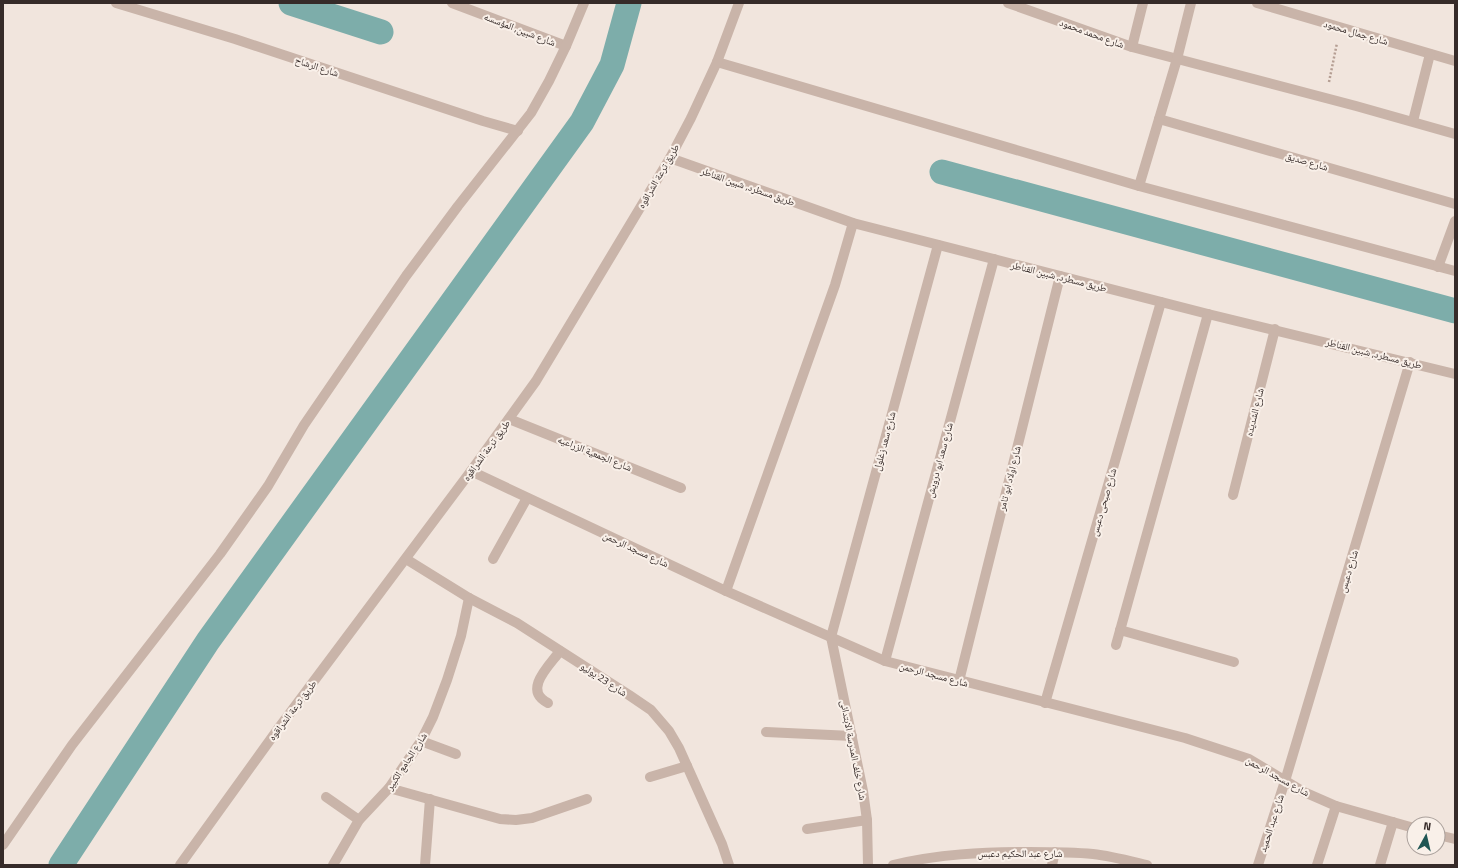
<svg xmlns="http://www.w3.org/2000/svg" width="1458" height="868" font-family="'Titillium Web','Noto Naskh Arabic',sans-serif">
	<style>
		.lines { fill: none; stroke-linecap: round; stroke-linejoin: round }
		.canal { stroke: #7dadaa; stroke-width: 25 }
		.path { stroke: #b59e93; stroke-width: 2.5; stroke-dasharray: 2 2; stroke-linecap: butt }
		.minor { stroke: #c9b4a9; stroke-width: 10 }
		.labels { text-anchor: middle; stroke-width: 4; stroke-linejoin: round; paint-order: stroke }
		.street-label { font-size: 10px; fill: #362b29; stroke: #f9f0e9 }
	</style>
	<rect width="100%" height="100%" fill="#f1e5dd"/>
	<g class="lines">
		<g class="canal">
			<polyline points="291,3 381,32"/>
			<polyline points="942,172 1455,311"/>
			<polyline points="61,865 208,641 582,122 612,65 629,3"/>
		</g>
		<polyline class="path" points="1329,82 1337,43"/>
		<g class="minor">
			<polyline points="116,3 235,39 483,121 518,131"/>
			<polyline points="452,3 566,46"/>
			<polyline points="1008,3 1132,47 1356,106 1455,134"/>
			<polyline points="1257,3 1455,61"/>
			<polyline points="1132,47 1143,3"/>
			<polyline points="717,62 1139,186 1455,271"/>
			<polyline points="1159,119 1455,204"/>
			<polyline points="1413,121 1430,54"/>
			<polyline points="670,158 853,223 1208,314 1455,374"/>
			<polyline points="1139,186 1177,59 1191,3"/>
			<polyline points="1438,267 1455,221"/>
			<polyline points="509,419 681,488"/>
			<polyline points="471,471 726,591 885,661 1185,738 1249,759 1304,792 1336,806 1414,828"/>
			<polyline points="1233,495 1275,329"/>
			<polyline points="406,559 469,598 517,623 629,695 651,710 669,731 679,748 722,844 729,865"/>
			<polyline points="493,559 527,498"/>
			<polyline points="726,591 835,285 853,223"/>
			<polyline points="1120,630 1234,662"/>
			<polyline points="1116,645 1208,314"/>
			<polyline points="885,661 994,259"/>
			<polyline points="959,681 1060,276"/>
			<path d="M548 703C522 690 550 665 560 651"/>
			<polyline points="1045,703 1161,302"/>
			<polyline points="766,732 852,736"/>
			<polyline points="421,741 456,754"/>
			<polyline points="650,777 687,766"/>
			<polyline points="389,788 500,819 516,820 532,818 587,799"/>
			<polyline points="326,797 359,820"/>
			<polyline points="807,829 867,820"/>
			<polyline points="1438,835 1455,839"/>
			<polyline points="3,845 72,745 220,554 268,486 304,425 406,276 458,206 531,113 549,81 566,46 584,3"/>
			<polyline points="180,865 278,729 471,471 536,381 670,158 691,118 717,62 739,3"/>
			<polyline points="333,865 359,820 389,788 421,741 433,717 447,680 461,636 469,598"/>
			<polyline points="425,865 430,799"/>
			<polyline points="868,865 867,820 863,791 831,637 938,245"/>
			<path d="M893 865C938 854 983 852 1029 852 1051 852 1072 852 1093 854 1111 856 1130 861 1147 865"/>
			<polyline points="1052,865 1055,852"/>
			<polyline points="1258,865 1285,781 1410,362"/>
			<polyline points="1317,865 1336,806"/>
			<polyline points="1380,865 1393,822"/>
		</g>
	</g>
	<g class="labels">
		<g class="street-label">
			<text transform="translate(520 29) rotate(21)" y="4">شارع شبين, المؤسسه</text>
			<text transform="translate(1356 32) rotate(16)" y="4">شارع جمال محمود</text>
			<text transform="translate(1092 33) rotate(20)" y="4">شارع محمد محمود</text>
			<text transform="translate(317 66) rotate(18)" y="4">شارع الرشاح</text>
			<text transform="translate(1307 161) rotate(16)" y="4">شارع صديق</text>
			<text transform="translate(658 176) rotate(-60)" y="4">طريق ترعة الشراقوه</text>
			<text transform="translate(748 186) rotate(19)" y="4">طريق مسطرد, شبين القناطر</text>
			<text transform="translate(1059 276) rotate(14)" y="4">طريق مسطرد, شبين القناطر</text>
			<text transform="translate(1374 353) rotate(14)" y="4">طريق مسطرد, شبين القناطر</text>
			<text transform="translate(1254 412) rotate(-76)" y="4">شارع الشديده</text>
			<text transform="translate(884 441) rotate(-75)" y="4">شارع سعد زغلول</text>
			<text transform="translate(486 450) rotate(-54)" y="4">طريق ترعة الشراقوه</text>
			<text transform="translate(595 453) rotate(22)" y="4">شارع الجمعية الزراعيه</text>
			<text transform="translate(939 460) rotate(-75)" y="4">شارع سعد ابو درويش</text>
			<text transform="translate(1009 478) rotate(-76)" y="4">شارع اولاد ابو تامر</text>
			<text transform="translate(1103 502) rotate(-74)" y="4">شارع صبحى دعبس</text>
			<text transform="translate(636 549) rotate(25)" y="4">شارع مسجد الرحمن</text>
			<text transform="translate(1348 571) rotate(-73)" y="4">شارع دعبس</text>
			<text transform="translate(934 674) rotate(15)" y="4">شارع مسجد الرحمن</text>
			<text transform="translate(604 679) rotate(33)" y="4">شارع 23 يوليو</text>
			<text transform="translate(292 710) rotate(-53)" y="4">طريق ترعة الشراقوه</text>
			<text transform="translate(854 750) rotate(79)" y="4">شارع خلف المدرسة الابتدائى</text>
			<text transform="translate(406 761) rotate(-57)" y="4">شارع الجامع الكبير</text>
			<text transform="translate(1278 776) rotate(29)" y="4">شارع مسجد الرحمن</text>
			<text transform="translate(1271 823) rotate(-72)" y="4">شارع عبد الحميد</text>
			<text x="1020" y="857">شارع عبد الحكيم دعبس</text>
		</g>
	</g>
	<rect width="1458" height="868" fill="none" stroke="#362b29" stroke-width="8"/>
	<g transform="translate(1426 836) rotate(8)"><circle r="19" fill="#f9f0e9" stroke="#aba19c"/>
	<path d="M0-3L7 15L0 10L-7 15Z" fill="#205654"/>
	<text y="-6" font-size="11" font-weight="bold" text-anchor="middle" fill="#362b29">N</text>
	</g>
</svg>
